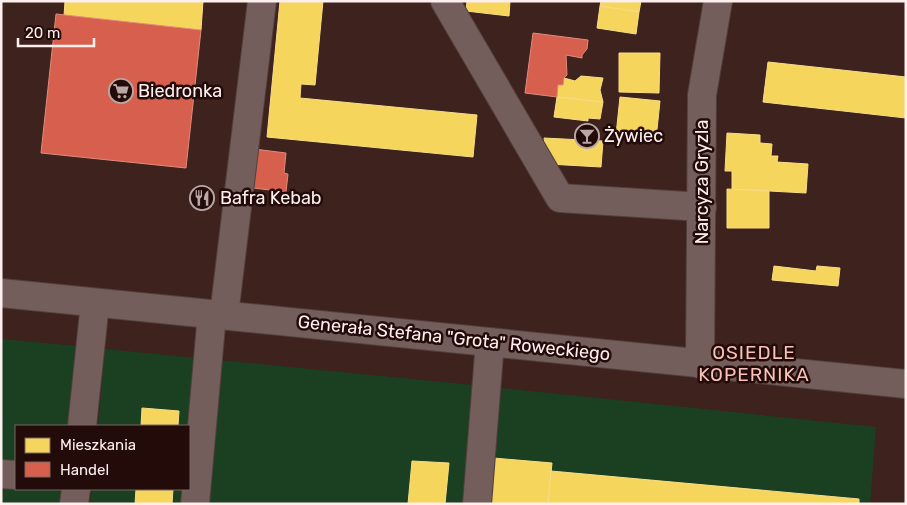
<svg xmlns="http://www.w3.org/2000/svg" width="907" height="505" font-family="Rubik,sans-serif">
	<style>
		.green { fill: #1a4021 }
		.homes { fill: #f6d55c; stroke: #f8dd88 }
		.shops { fill: #d6604d; stroke: #e28b7d }
		.lines { fill: none; stroke-linecap: round; stroke-linejoin: round }
		.minor-casing { stroke: #523f3d; stroke-width: 30 }
		.minor { stroke: #735e5b; stroke-width: 28 }
		.labels { text-anchor: middle; stroke-width: 5; stroke-linejoin: round; paint-order: stroke }
		.poi-label { font-size: 18px; fill: #fdefed; stroke: #220b08; text-anchor: start }
		.street-label { font-size: 18px; fill: #fdefed; stroke: #220b08 }
		.neighbourhood-label { font-size: 19px; letter-spacing: 1px; fill: #f8c1b9; stroke: #220b08 }
	</style>
	<rect width="100%" height="100%" fill="#3d221e"/>
	<g class="green">
		<polygon points="1,339 77,346 70,426 16,426 16,489 64,489 63,504 1,504"/>
		<polygon points="105,349 463,384 876,427 870,504 90,504 92,489 189,489 189,426 98,426"/>
	</g>
	<g class="homes">
		<polygon points="65,1 203,1 201,30 64,16"/>
		<polygon points="280,1 323,1 315,85 301,84 300,98 477,115 473,157 267,137"/>
		<polygon points="467,1 510,1 509,16 466,11"/>
		<polygon points="601,1 641,1 639,12 600,6"/>
		<polygon points="600,6 639,12 636,34 597,28"/>
		<polygon points="619,53 660,53 659,93 619,92"/>
		<polygon points="768,62 906,77 906,118 763,102"/>
		<polygon points="581,76 603,78 600,90 603,102 557,97 558,85 563,85 564,78 575,81"/>
		<polygon points="557,97 603,102 600,119 588,118 588,121 554,117"/>
		<polygon points="620,97 660,101 656,139 616,135"/>
		<polygon points="727,133 760,135 760,143 772,144 771,156 778,156 777,162 808,164 806,193 732,189 732,171 725,171"/>
		<polygon points="544,138 603,141 601,167 548,164"/>
		<polygon points="727,189 769,191 769,228 727,228"/>
		<polygon points="774,266 816,271 817,266 840,268 838,286 772,280"/>
		<polygon points="142,408 179,411 178,426 141,426"/>
		<polygon points="493,458 552,463 548,504 489,504"/>
		<polygon points="412,461 449,463 445,504 408,504"/>
		<polygon points="551,471 859,499 859,504 548,504"/>
		<polygon points="136,489 173,489 172,504 135,504"/>
	</g>
	<g class="shops">
		<polygon points="56,14 201,30 186,168 41,153"/>
		<polygon points="533,33 588,40 587,49 582,55 582,58 566,55 567,75 564,78 563,85 558,85 557,97 525,93"/>
		<polygon points="254,149 286,153 284,173 288,174 286,192 245,187"/>
	</g>
	<g class="lines">
		<defs>
			<g id="minor">
				<polyline points="445,1 560,198 702,207"/>
				<polyline points="1,293 906,384"/>
				<polyline points="224,315 262,1"/>
				<polyline points="700,364 702,95 718,1"/>
				<polyline points="82,426 95,303"/>
				<polyline points="1,474 16,475"/>
				<polyline points="74,504 76,489"/>
				<polyline points="195,504 212,314"/>
				<polyline points="477,504 490,342"/>
			</g>
		</defs>
		<use href="#minor" class="minor-casing"/>
		<use href="#minor" class="minor"/>
	</g>
	<defs>
		<symbol id="supermarket-ring" viewBox="-11 -11 22 22"><circle r="9.5" fill="#220b08" stroke="#baa7a5" stroke-width="1.5"/><path d="M-6-5.5h2.5l.6 2H6L4.5 2H-2.5L-4.4-4H-6ZM-1.5 3.2a1.3 1.3 0 1 0 .1 0ZM3 3.2a1.3 1.3 0 1 0 .1 0Z" fill="#baa7a5"/></symbol>
		<symbol id="bar-ring" viewBox="-11 -11 22 22"><circle r="9.5" fill="#220b08" stroke="#baa7a5" stroke-width="1.5"/><path d="M-6-5H6L.8 .8V4.5H3.5V6h-7V4.5H-.8V.8Z" fill="#baa7a5"/></symbol>
		<symbol id="restaurant-ring" viewBox="-11 -11 22 22"><circle r="9.5" fill="#220b08" stroke="#baa7a5" stroke-width="1.5"/><path d="M-5-6h1v4h1v-4h1v4h1v-4h1v5L-1.5 .5V6h-2V.5L-5-1ZM5-6V6H3V1.5H1.5Q1.5-4 5-6Z" fill="#baa7a5"/></symbol>
	</defs>
	<g fill-rule="evenodd">
		<use href="#supermarket-ring" x="107" y="77" width="28" height="28"/>
		<use href="#bar-ring" x="573" y="122" width="28" height="28"/>
		<use href="#restaurant-ring" x="188" y="184" width="28" height="28"/>
	</g>
	<g class="labels">
		<g class="poi-label">
			<text x="138" y="97">Biedronka</text>
			<text x="604" y="142">Żywiec</text>
			<text x="220" y="204">Bafra Kebab</text>
		</g>
		<g class="street-label">
			<text transform="translate(702 182) rotate(-90)" y="6">Narcyza Gryzla</text>
			<text transform="translate(454 338) rotate(6)" y="6">Generała Stefana "Grota" Roweckiego</text>
		</g>
		<g class="neighbourhood-label">
			<text x="754" y="359">OSIEDLE<tspan x="754" dy="22">KOPERNIKA</tspan></text>
		</g>
	</g>
	<rect width="907" height="505" fill="none" stroke="#fdefed" stroke-width="5"/>
	<rect x="15" y="425" width="175" height="65" fill="#220b08" stroke="#7a6664"/>
	<rect x="25" y="438" width="25" height="15" fill="#f6d55c" stroke="#7a6664"/>
	<text x="60" y="450" font-size="15" fill="#fdefed">Mieszkania</text>
	<rect x="25" y="462" width="25" height="15" fill="#d6604d" stroke="#7a6664"/>
	<text x="60" y="475" font-size="15" fill="#fdefed">Handel</text>
	<path d="M18 38v8h76v-8" fill="none" stroke="#fdefed" stroke-width="2.5"/>
	<text x="25" y="38" font-size="15" fill="#fdefed" stroke="#220b08" stroke-width="4" paint-order="stroke">20 m</text>
</svg>
